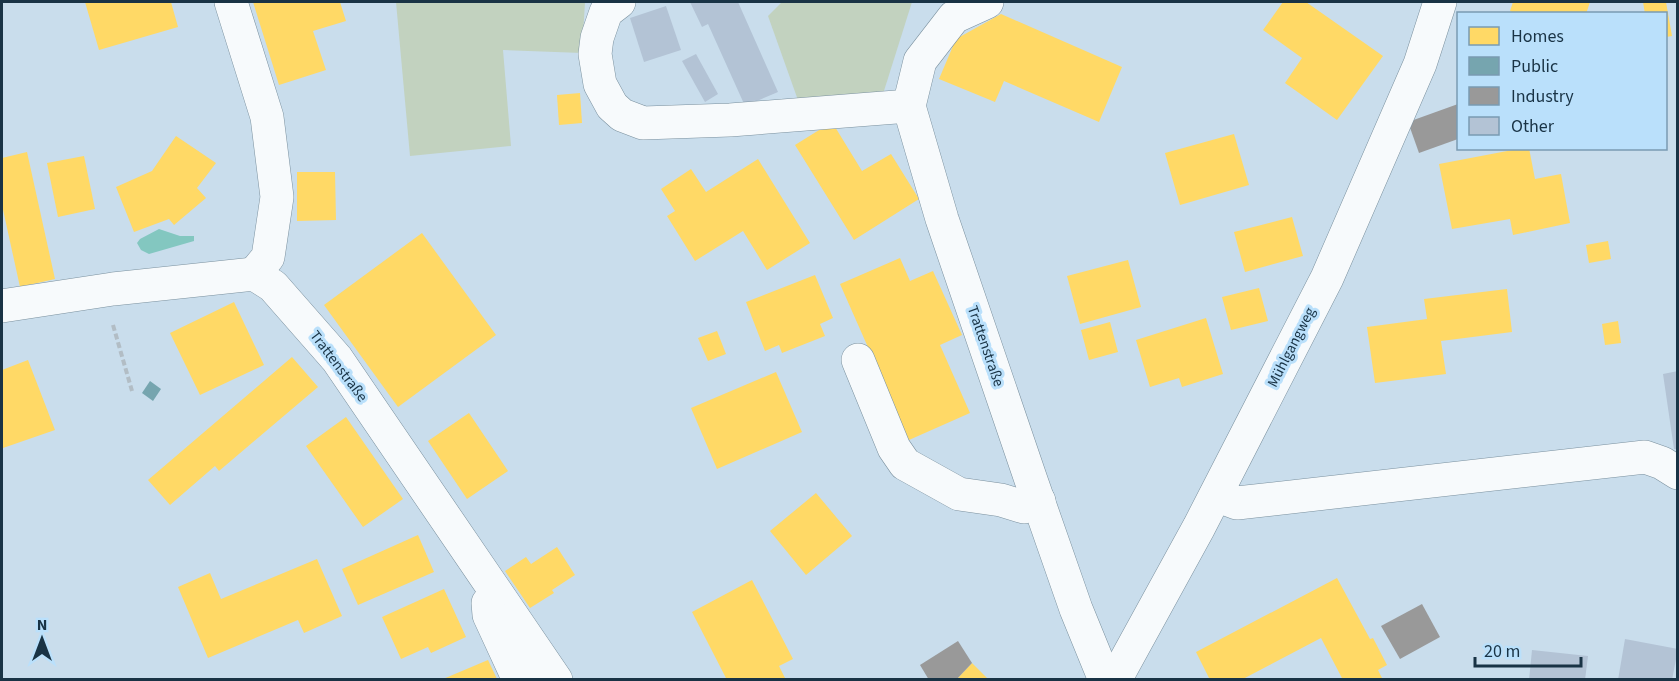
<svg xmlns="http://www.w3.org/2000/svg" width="1679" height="681" font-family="'Source Sans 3',sans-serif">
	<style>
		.green { fill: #c2d2bf }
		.water { fill: #83c7c0 }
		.homes { fill: #ffd966 }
		.public { fill: #76a5af }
		.industry { fill: #999 }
		.building { fill: #b3c3d5 }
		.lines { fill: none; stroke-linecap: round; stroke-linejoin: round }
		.minor-casing { stroke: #7a909e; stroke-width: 34 }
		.path { stroke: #b2bdc5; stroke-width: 4; stroke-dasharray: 6 3; stroke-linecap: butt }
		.minor { stroke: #f7fafc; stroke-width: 33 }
		.labels { text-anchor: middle; stroke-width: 6; stroke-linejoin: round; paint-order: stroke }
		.street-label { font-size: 15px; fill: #193345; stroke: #bae0fb }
	</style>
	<rect width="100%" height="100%" fill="#c9ddec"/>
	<g class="green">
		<polygon points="396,2 585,2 582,53 503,50 511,146 410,156"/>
		<polygon points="782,2 912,2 883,94 799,103 768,16"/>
	</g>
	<polygon class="water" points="159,229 180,236 194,236 194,241 149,254 141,250 137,243 140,239"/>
	<g class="homes">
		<polygon points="85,2 171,2 178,27 99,50"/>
		<polygon points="253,2 340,2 346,21 313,31 326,70 279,85"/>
		<polygon points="1283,2 1306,2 1383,56 1337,120 1285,83 1302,58 1263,30"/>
		<polygon points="1513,2 1590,2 1586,14 1516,14 1510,11"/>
		<polygon points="1643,2 1666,2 1672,36 1666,37 1666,14 1645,14"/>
		<polygon points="1001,14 1122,67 1099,122 1004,81 995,102 939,79 956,39"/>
		<polygon points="580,93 582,123 559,125 557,95"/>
		<polygon points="832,122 862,171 891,154 919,199 854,240 795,145"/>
		<polygon points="1234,134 1249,185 1180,205 1165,153"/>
		<polygon points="176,136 216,163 197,188 206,198 174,225 169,219 134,232 116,187 152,171"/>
		<polygon points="1523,148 1529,148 1535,179 1561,174 1570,223 1513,235 1510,219 1452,229 1439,164"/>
		<polygon points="27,152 55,279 20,287 2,205 2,158"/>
		<polygon points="84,156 95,209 58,217 47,163"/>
		<polygon points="758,159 810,243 767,270 743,231 695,261 667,216 675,211 661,189 691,169 706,192"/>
		<polygon points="297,172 335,172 336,220 297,221"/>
		<polygon points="1292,217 1303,256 1245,272 1234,232"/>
		<polygon points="422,233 496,335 398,407 324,305"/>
		<polygon points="1608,241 1611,259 1589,263 1586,245"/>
		<polygon points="900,258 910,281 933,271 962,335 940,345 970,413 909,440 840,284"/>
		<polygon points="1128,260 1141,307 1080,324 1067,276"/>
		<polygon points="815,275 833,318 820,324 825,336 782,353 779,345 765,351 746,302"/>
		<polygon points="1259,288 1268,321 1231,330 1222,297"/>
		<polygon points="1507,289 1512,332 1441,341 1446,374 1375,383 1367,327 1427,319 1424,299"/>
		<polygon points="234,302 264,365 200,395 170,333"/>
		<polygon points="1206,318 1223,374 1182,387 1179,378 1150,387 1136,340"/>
		<polygon points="1618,321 1621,343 1605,345 1602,324"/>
		<polygon points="1110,322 1118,352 1089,360 1081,330"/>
		<polygon points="717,331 726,354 708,361 698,338"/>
		<polygon points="292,357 318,387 219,471 215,466 170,505 148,480"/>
		<polygon points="28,360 55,430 3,448 2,370"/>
		<polygon points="776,372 802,432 717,469 691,408"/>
		<polygon points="469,413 508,471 467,499 428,441"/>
		<polygon points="346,417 403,499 363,527 306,446"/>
		<polygon points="816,493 852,536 806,575 770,531"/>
		<polygon points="418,535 434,572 358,605 342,569"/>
		<polygon points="557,547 575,575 552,590 554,593 530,608 505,571 526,557 531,564"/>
		<polygon points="317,559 342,616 304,633 298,620 208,658 178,587 210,573 221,599"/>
		<polygon points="1337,578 1370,639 1373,638 1387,665 1378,670 1383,680 1343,680 1321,638 1241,680 1210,680 1196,652"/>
		<polygon points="752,580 793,659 779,666 786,680 727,680 692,612"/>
		<polygon points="444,589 466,637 431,653 428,647 401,659 382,617"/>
		<polygon points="488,660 497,679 443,679"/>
		<polygon points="972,663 989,680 956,680"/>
	</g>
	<polygon class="public" points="150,381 161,389 153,401 142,393"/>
	<g class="industry">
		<polygon points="1458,104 1458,139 1419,153 1408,122"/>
		<polygon points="1422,604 1440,637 1400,659 1381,626"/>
		<polygon points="958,641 972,663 956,680 929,680 920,665"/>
	</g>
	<g class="building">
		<polygon points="690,2 738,2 778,92 745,106 708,24 702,27"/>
		<polygon points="666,6 681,50 644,62 630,18"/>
		<polygon points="696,54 718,94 705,102 682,61"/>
		<polygon points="1678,371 1678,449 1674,449 1663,374"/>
		<polygon points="1625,639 1678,649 1672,680 1618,680"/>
		<polygon points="1532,650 1588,656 1585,680 1529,680"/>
	</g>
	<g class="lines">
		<defs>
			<g id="minor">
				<polyline points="231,2 267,117 277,197 268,257 254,274"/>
				<polyline points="619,2 606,12 597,38 595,54 600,84 612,106 622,115 643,123 730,120 909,106"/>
				<polyline points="987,2 954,17 920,61 909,106 942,219 1031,480 1076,609 1105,680"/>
				<polyline points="2,306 113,289 254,274 273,286 337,359 556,680"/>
				<polyline points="858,360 894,448 905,464 959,494 1001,500 1024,507 1039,501"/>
				<polyline points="1216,495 1237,503 1645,457 1662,463 1678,473"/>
				<polyline points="488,603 489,615 519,680"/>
				<polyline points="1115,680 1199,527 1327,278 1420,64 1440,2"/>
			</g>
		</defs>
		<use href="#minor" class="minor-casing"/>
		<polyline class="path" points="113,325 132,391"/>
		<use href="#minor" class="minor"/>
	</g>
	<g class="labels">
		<g class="street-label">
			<text transform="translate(986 346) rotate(71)" y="5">Trattenstraße</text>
			<text transform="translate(1291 347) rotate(-63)" y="5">Mühlgangweg</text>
			<text transform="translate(339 366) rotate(53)" y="5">Trattenstraße</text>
		</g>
	</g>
	<rect width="1679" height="681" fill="none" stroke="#193345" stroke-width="6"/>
	<rect x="1457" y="12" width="210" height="138" fill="#bae0fb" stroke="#7a9bb2" stroke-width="1.5"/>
	<rect x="1469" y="27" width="30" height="18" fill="#ffd966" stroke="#7a9bb2" stroke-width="1.5"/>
	<text x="1511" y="42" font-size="18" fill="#193345">Homes</text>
	<rect x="1469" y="57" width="30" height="18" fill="#76a5af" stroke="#7a9bb2" stroke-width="1.5"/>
	<text x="1511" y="72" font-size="18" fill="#193345">Public</text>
	<rect x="1469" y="87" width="30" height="18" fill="#999999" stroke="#7a9bb2" stroke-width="1.5"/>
	<text x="1511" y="102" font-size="18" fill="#193345">Industry</text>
	<rect x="1469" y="117" width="30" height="18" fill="#b3c3d5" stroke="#7a9bb2" stroke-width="1.5"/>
	<text x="1511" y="132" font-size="18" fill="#193345">Other</text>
	<g transform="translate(42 639)" stroke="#bae0fb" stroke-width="4.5" paint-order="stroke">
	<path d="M0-4.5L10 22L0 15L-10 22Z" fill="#193345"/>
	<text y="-9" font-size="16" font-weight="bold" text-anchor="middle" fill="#193345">N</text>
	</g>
	<path d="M1475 657v9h106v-9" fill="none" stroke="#193345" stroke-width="3"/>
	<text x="1484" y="657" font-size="18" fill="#193345" stroke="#bae0fb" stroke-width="4.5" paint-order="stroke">20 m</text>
</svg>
